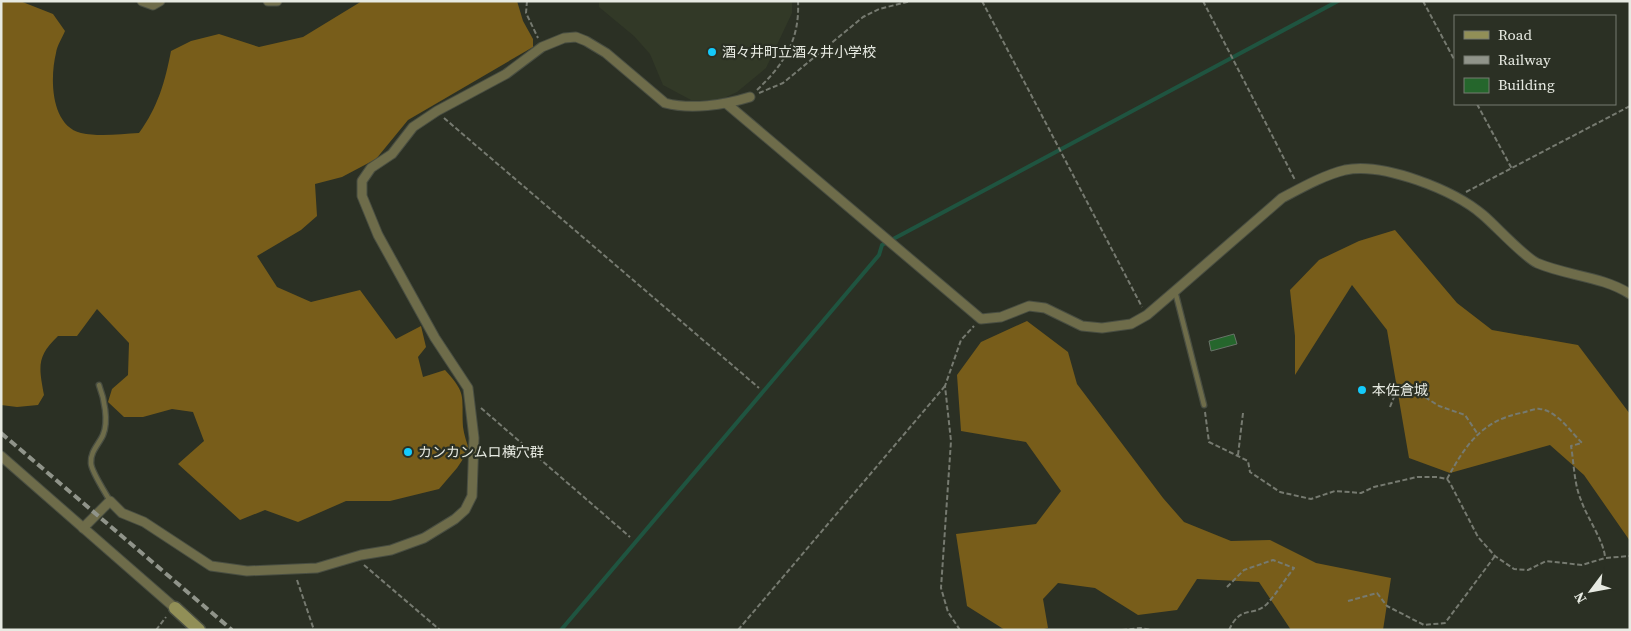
<svg xmlns="http://www.w3.org/2000/svg" width="1631" height="631" font-family="'Source Serif 4','Noto Sans JP',serif">
	<style>
		.built { fill: #323927 }
		.forest { fill: #785d1a }
		.lines { fill: none; stroke-linecap: round; stroke-linejoin: round }
		.stream { stroke: #1f5440; stroke-width: 4 }
		.building { fill: #25662c; stroke: #687368 }
		.lane-casing { stroke: #494e42; stroke-width: 7 }
		.street-casing { stroke: #494e42; stroke-width: 11 }
		.secondary-casing { stroke: #494e42; stroke-width: 15 }
		.path { stroke: #767a70; stroke-width: 2; stroke-dasharray: 5 2.5; stroke-linecap: butt }
		.lane { stroke: #6e6c4a; stroke-width: 4.5 }
		.street { stroke: #6e6c4a; stroke-width: 9 }
		.secondary { stroke: #918f57; stroke-width: 12 }
		.rail { stroke: #90948a; stroke-width: 4; stroke-dasharray: 8 4; stroke-linecap: butt }
		.poi-dot { fill: #14cafb; stroke: #2b3024; stroke-width: 2 }
		.labels { text-anchor: middle; stroke-width: 4.5; stroke-linejoin: round; paint-order: stroke }
		.poi-label { font-size: 14px; fill: #e7eae2; stroke: #2b3024; text-anchor: start }
	</style>
	<rect width="100%" height="100%" fill="#2b3024"/>
	<polygon class="built" points="599,1 792,1 792,13 766,68 737,92 720,100 691,100 663,85 650,54 634,36 599,7"/>
	<g class="forest">
		<path d="M1 1H20L53 14 65 31C62 38 57 46 56 53 50 77 50 125 81 133 99 137 121 134 139 133 158 107 165 82 171 51L191 41 219 34 259 47 303 37 362 1H517L523 21 533 39V47L408 120 376 159 342 177 315 184 317 216 301 230 257 256 277 287 311 302 360 290 396 339 421 326 426 347 418 357 423 377 445 370C468 395 461 396 463 427 464 435 467 443 469 450L457 468 439 489 390 501H346L298 522 265 510 240 520 178 464 204 441 193 412 172 409 143 417H124L108 402 112 389 128 375 129 343 97 309 77 336H58C36 357 39 367 44 395L38 405 17 407 1 405Z"/>
		<polygon points="1395,230 1457,303 1492,330 1578,345 1630,414 1630,541 1584,475 1550,445 1450,473 1409,458 1387,330 1352,285 1295,375 1295,336 1290,290 1319,260 1359,241"/>
		<polygon points="1027,321 1068,352 1077,384 1163,498 1184,522 1231,541 1270,540 1316,563 1391,578 1383,630 1291,630 1259,582 1197,579 1177,610 1138,615 1095,588 1058,583 1043,599 1048,628 1040,630 1005,630 967,606 956,534 1036,524 1061,491 1026,442 961,431 957,375 981,342"/>
	</g>
	<g class="lines">
		<polyline class="stream" points="561,630 879,255 882,245 1338,1"/>
	</g>
	<polygon class="building" points="1234,334 1237,344 1211,351 1209,341"/>
	<g class="lines">
		<defs>
			<g id="lane">
				<polyline points="1175,291 1204,405"/>
				<path d="M99 385C104 398 109 421 103 435 99 444 90 452 91 463 91 471 105 492 110 501"/>
			</g>
			<g id="street">
				<polyline points="142,1 153,5 160,1"/>
				<polyline points="268,1 277,1"/>
				<path d="M727 104 981 319 1001 317 1029 306 1045 308 1082 326 1102 328 1131 324 1147 315 1175 291 1282 198C1301 188 1324 175 1345 170 1383 162 1454 190 1483 215 1495 225 1524 257 1537 263 1567 276 1602 276 1630 294"/>
				<polyline points="1,456 175,608"/>
				<path d="M83 528 110 501 122 513 144 522 211 566 247 571 317 568 361 555 391 550 424 538 455 519 465 510 472 496 474 438 468 388 435 338 378 235 362 196V181L371 168 392 154 413 127 437 111 506 74 542 47 564 38 576 37 586 41 606 53 665 103C691 110 724 105 750 97"/>
			</g>
			<polyline id="secondary" points="175,608 199,630"/>
		</defs>
		<use href="#lane" class="lane-casing"/>
		<use href="#street" class="street-casing"/>
		<use href="#secondary" class="secondary-casing"/>
		<g class="path">
			<polyline points="527,1 526,13 538,38"/>
			<polyline points="982,1 1142,307"/>
			<polyline points="1203,1 1295,180"/>
			<polyline points="1423,1 1455,61"/>
			<path d="M757 90C784 64 800 40 798 1"/>
			<polyline points="759,93 783,83 863,17 879,9 911,1"/>
			<polyline points="1477,104 1512,169"/>
			<polyline points="444,118 759,388"/>
			<polyline points="1466,192 1630,106"/>
			<polyline points="1390,407 1398,387 1406,385 1439,406 1465,415 1477,433"/>
			<polyline points="481,408 630,537"/>
			<polyline points="1205,412 1209,442 1248,461 1250,472 1280,492 1311,499 1335,491 1361,493 1374,487 1417,477 1437,477 1447,479 1450,483 1478,537 1495,556 1514,569 1528,570 1546,561 1582,565 1605,558 1630,556"/>
			<polyline points="1238,455 1243,413"/>
			<path d="M1447 479C1465 446 1481 421 1521 413 1527 412 1535 408 1540 409 1557 411 1571 432 1582 443L1571 446C1574 463 1574 484 1581 500 1586 516 1605 543 1605 558"/>
			<polyline points="364,565 440,630"/>
			<polyline points="297,580 314,630"/>
			<path d="M1227 587 1244 570 1273 560 1294 568C1285 579 1277 593 1267 604 1252 618 1241 604 1229 630"/>
			<polyline points="1348,601 1377,593 1387,606 1424,625 1445,623 1495,556"/>
			<polyline points="156,630 166,617"/>
			<polyline points="738,630 945,386"/>
			<polyline points="960,630 948,612 941,588 951,441 945,386 961,340 974,326"/>
			<polyline points="1122,630 1140,628 1152,630"/>
			<polyline points="1174,630 1191,630"/>
		</g>
		<use href="#lane" class="lane"/>
		<use href="#street" class="street"/>
		<use href="#secondary" class="secondary"/>
		<polyline class="rail" points="1,433 232,630"/>
	</g>
	<g class="poi-dot">
		<circle cx="712" cy="52" r="5"/>
		<circle cx="1362" cy="390" r="5"/>
		<circle cx="408" cy="452" r="5"/>
	</g>
	<g class="labels">
		<g class="poi-label">
			<text x="722" y="57">酒々井町立酒々井小学校</text>
			<text x="1372" y="395">本佐倉城</text>
			<text x="418" y="457">カンカンムロ横穴群</text>
		</g>
	</g>
	<rect width="1631" height="631" fill="none" stroke="#e7eae2" stroke-width="5"/>
	<rect x="1454" y="15" width="162" height="90" fill="#2b3024" stroke="#767a70"/>
	<rect x="1464" y="31" width="25" height="8" fill="#918f57" stroke="#767a70"/>
	<text x="1498" y="40" font-size="15" fill="#e7eae2">Road</text>
	<rect x="1464" y="56" width="25" height="8" fill="#90948a" stroke="#767a70"/>
	<text x="1498" y="65" font-size="15" fill="#e7eae2">Railway</text>
	<rect x="1464" y="78" width="25" height="15" fill="#25662c" stroke="#767a70"/>
	<text x="1498" y="90" font-size="15" fill="#e7eae2">Building</text>
	<g transform="translate(1591 591) rotate(238)" stroke="#2b3024" stroke-width="4" paint-order="stroke">
	<path d="M0-4L9 19L0 12L-9 19Z" fill="#e7eae2"/>
	<text y="-8" font-size="14" font-weight="bold" text-anchor="middle" fill="#e7eae2">N</text>
	</g>
</svg>
